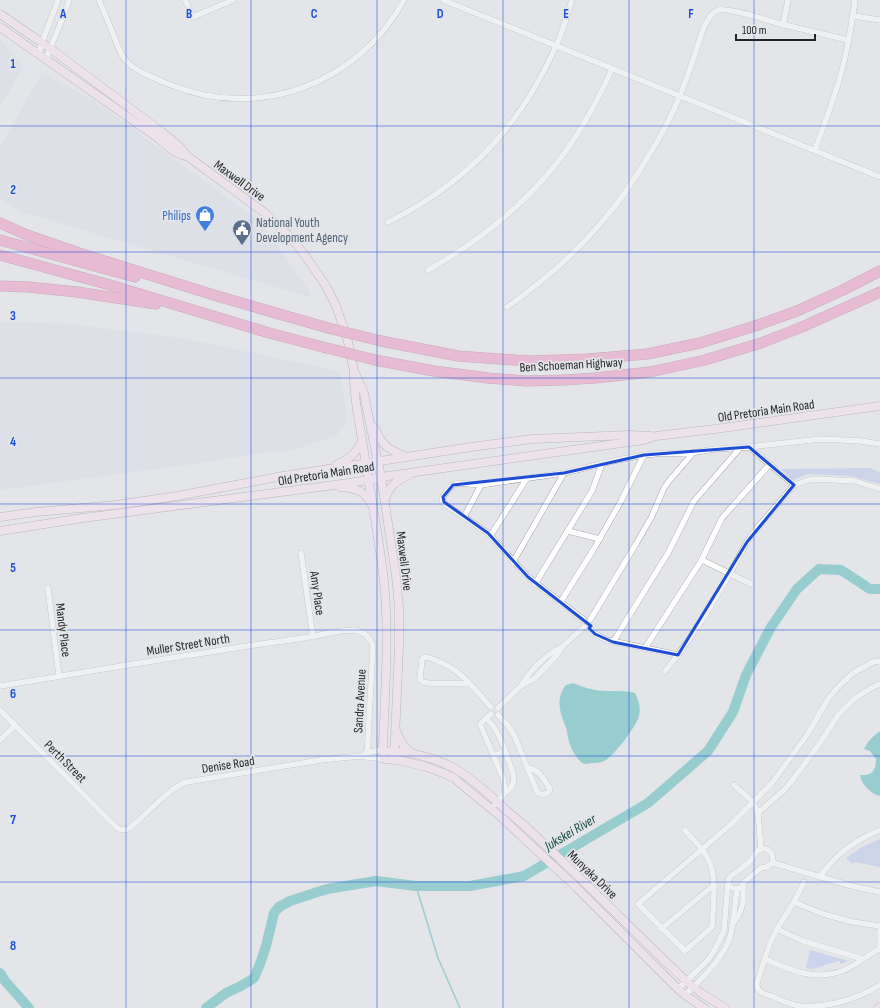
<svg xmlns="http://www.w3.org/2000/svg" width="880" height="1008" font-family="'Sofia Sans Condensed',sans-serif">
	<style>
		.built { fill: #d5d9e4 }
		.green { fill: #adbeea }
		.water { fill: #3bafaf }
		.lines { fill: none; stroke-linecap: round; stroke-linejoin: round }
		.stream { stroke: #3bafaf; stroke-width: 1.5 }
		.river { stroke: #3bafaf; stroke-width: 10 }
		.minor-casing { stroke: #808185; stroke-width: 6 }
		.secondary-casing { stroke: #808185; stroke-width: 9 }
		.motorway-casing { stroke: #a56585; stroke-width: 11 }
		.minor { stroke: #fff; stroke-width: 5.5 }
		.secondary { stroke: #f9dbea; stroke-width: 8 }
		.motorway { stroke: #eb87b8; stroke-width: 10 }
		.motorway-bridge-casing { stroke: #a56585; stroke-width: 11; stroke-linecap: butt }
		.motorway-bridge { stroke: #eb87b8; stroke-width: 10 }
		.marked { fill: none; stroke: #1d4ed8; stroke-width: 3; stroke-linejoin: round }
		.grid { fill: none; stroke: #1d4ed8; stroke-width: 1; stroke-opacity: 0.55 }
		.labels { text-anchor: middle; stroke-width: 3.5; stroke-linejoin: round; paint-order: stroke }
		.street-label { font-size: 13px; fill: #242526; stroke: #e3e5e9 }
		.shop-label { font-size: 13px; fill: #366cbe; stroke: #e3e5e9; text-anchor: end }
		.service-label { font-size: 13px; fill: #4e5e75; stroke: #e3e5e9; text-anchor: start }
		.water-label { font-size: 14px; font-style: italic; fill: #184a4a; stroke: #e3e5e9 }
		.grid-label { font-size: 13px; text-anchor: middle; font-weight: bold; fill: #1d4ed8; stroke: #e3e5e9; stroke-width: 3.5; stroke-linejoin: round; paint-order: stroke }
	</style>
	<rect width="100%" height="100%" fill="#e3e5e9"/>
	<g class="built">
		<polygon points="0,39 22,64 23,67 0,107"/>
		<polygon points="42,73 94,100 259,221 280,249 311,294 309,297 22,212 0,199 0,144 1,145"/>
		<polygon points="0,321 69,324 181,338 340,371 347,420 337,435 288,452 272,451 194,464 0,490"/>
	</g>
	<g class="green">
		<polygon points="870,468 880,472 880,484 851,476 808,474 793,480 781,469"/>
		<polygon points="880,839 880,867 855,862 852,864 846,858 862,847"/>
		<polygon points="810,950 848,961 841,964 839,961 812,969 806,968"/>
	</g>
	<g class="water">
		<path d="M573 683C579 685 585 688 591 689 606 693 621 689 635 693 639 701 641 708 639 716 636 727 615 754 606 760 601 763 596 763 591 763 587 764 584 765 580 761 574 755 569 745 568 737 567 733 567 729 565 725 559 711 556 697 566 685Z"/>
		<path d="M880 731V796C871 794 861 784 860 775 872 776 876 771 876 759L870 751 864 749C868 741 873 736 880 731Z"/>
	</g>
	<g class="lines">
		<polyline class="stream" points="416,886 438,958 460,1008"/>
		<g class="river">
			<polyline points="0,973 5,981 29,1008"/>
			<polyline points="206,1008 226,993 241,986 254,978 260,964 266,946 274,913 279,907 290,901 327,889 376,881 416,886 470,886 524,876 648,803 708,751 733,712 746,675 771,627 797,589 819,569 841,570 870,589 880,589"/>
		</g>
		<defs>
			<g id="minor">
				<path d="M99 0C104 12 109 24 114 36 117 45 120 54 126 61 136 72 157 79 171 85 260 121 359 83 404 0"/>
				<polyline points="185,0 191,13 193,17 233,0"/>
				<polyline points="443,0 880,177"/>
				<polyline points="853,16 880,20"/>
				<polyline points="783,25 788,0"/>
				<path d="M39 54C43 35 52 18 58 0"/>
				<polyline points="46,59 63,17 69,0"/>
				<path d="M815 150C822 130 830 110 836 90 846 61 851 30 855 0"/>
				<path d="M388 222C402 215 417 207 430 198 487 161 529 107 556 46 563 31 567 15 572 0"/>
				<path d="M428 270C489 236 545 188 581 128 593 109 603 89 612 69"/>
				<path d="M507 307C541 283 573 256 600 224 619 203 635 179 649 155 661 136 672 116 680 95 689 74 696 51 703 29 707 22 710 13 718 10 728 7 772 22 785 25 806 30 827 35 848 40"/>
				<polyline points="749,447 821,439 861,441 880,444"/>
				<polyline points="464,517 481,485"/>
				<polyline points="568,531 600,539"/>
				<polyline points="491,535 527,478"/>
				<polyline points="301,553 313,637"/>
				<polyline points="702,560 751,584"/>
				<polyline points="513,562 564,473"/>
				<polyline points="535,584 592,491 602,464"/>
				<polyline points="48,588 59,676"/>
				<polyline points="560,603 595,547 621,501 644,455"/>
				<polyline points="584,620 528,577 488,533 446,505 442,500 443,497 449,488 453,485 458,483 481,485 564,473 613,461 644,455 666,453 684,454 715,449 749,447 794,485"/>
				<polyline points="590,620 636,544 652,516 664,488 669,481 693,453"/>
				<polyline points="589,628 595,634 607,640 678,655"/>
				<polyline points="613,642 668,553 694,501 740,448"/>
				<polyline points="645,648 701,561 722,518 770,464"/>
				<polyline points="665,671 678,655 702,620 724,584 747,542 759,526 794,485 809,480 814,479 855,481 880,489"/>
				<path d="M469 684 428 683 423 682 420 679 422 659 425 657H427C436 660 447 665 456 671 467 679 481 696 491 707"/>
				<path d="M522 685C528 672 549 652 562 647"/>
				<path d="M0 686C85 672 169 658 254 645 274 642 294 640 314 636 327 634 340 630 353 630 363 631 370 637 373 646L367 757"/>
				<polyline points="498,708 522,685 534,679 557,655 562,647 584,627"/>
				<path d="M0 710 116 827C120 830 123 831 128 829 133 826 138 821 142 817 154 806 173 786 187 782L321 760 360 756 384 759"/>
				<polyline points="491,714 480,724 503,778 504,783 505,792"/>
				<path d="M498 715 509 727 515 737 537 792C541 796 545 794 549 792L550 789 549 787C543 779 539 769 528 768"/>
				<polyline points="486,718 494,727 499,736 503,745 513,773 514,780 512,786 495,804"/>
				<polyline points="0,740 15,726"/>
				<polyline points="365,753 367,752 383,750"/>
				<polyline points="493,756 506,752"/>
				<path d="M734 785C743 793 755 801 758 813L761 849"/>
				<polyline points="758,813 785,789 791,782 820,743 838,715 854,699 871,688 880,684"/>
				<path d="M685 830C692 839 702 847 707 857 718 876 713 905 712 927L685 951 638 904 729 826 772 783 807 735 828 699 838 687 853 673 873 662 880 661"/>
				<polyline points="773,863 852,886 880,892"/>
				<path d="M820 876C826 869 832 861 839 855 851 844 865 836 880 830"/>
				<path d="M804 882 794 902 777 929 770 943 757 983C756 992 764 994 771 996 781 1000 791 1005 800 1006 828 1008 857 999 880 985"/>
				<polyline points="794,902 823,914 853,922 880,926"/>
				<path d="M732 925 739 915 743 903V883L761 868 767 867 772 863H773C773 860 773 857 772 854 769 848 761 847 756 852 753 855 754 858 749 862 745 866 740 870 735 873 733 875 731 875 730 877 724 885 735 894 743 885"/>
				<polyline points="880,925 880,950"/>
				<polyline points="661,929 714,885"/>
				<polyline points="777,929 803,941 863,959"/>
				<path d="M765 959C790 970 814 981 842 971 855 966 867 956 879 949"/>
				<polyline points="678,989 708,960 714,951 724,931 728,882"/>
				<path d="M685 995C701 979 727 955 731 933 734 919 735 903 737 889"/>
			</g>
			<g id="secondary">
				<polyline points="0,14 51,49 162,132 180,147 187,156 265,213 291,238 304,254 326,286 336,306 342,323 348,342 354,371 364,393 366,404 381,477 396,576 399,608 399,647 394,760"/>
				<path d="M0 27 158 138C165 144 177 156 187 156"/>
				<path d="M354 373C353 396 359 418 362 440 369 484 377 528 383 572 390 630 385 688 383 746L384 759 398 760 427 767 443 773 454 778 467 789 500 816 576 887 678 989 685 995 704 1008"/>
				<path d="M375 428C382 446 388 449 406 457"/>
				<path d="M336 465C350 458 355 455 362 441"/>
				<path d="M340 487C356 488 364 490 372 505"/>
				<path d="M385 500C389 486 396 481 409 475"/>
				<polyline points="0,517 36,512 116,505 177,496 283,476 471,447 532,439 629,435 651,436"/>
				<polyline points="0,531 83,518 327,486 369,480 381,477 629,442 644,440 656,436 715,429 880,406"/>
				<path d="M397 732C400 741 404 748 412 753"/>
				<path d="M390 751C411 752 436 758 454 768 474 780 490 795 506 810 518 820 531 831 542 842 591 888 638 935 686 981L701 993 725 1008"/>
				<polyline points="878,1008 880,1007"/>
			</g>
			<g id="motorway">
				<polyline points="0,223 27,235 79,253 217,296 328,328"/>
				<polyline points="0,240 135,277"/>
				<polyline points="0,255 110,285 269,333 323,347"/>
				<polyline points="0,286 28,287 77,292 156,304"/>
				<polyline points="381,341 458,356 529,361 588,359 647,354 700,343 755,326 797,311 843,290 880,271"/>
				<polyline points="375,360 434,371 488,378 526,381 563,380 595,378 650,372 705,360 761,343 802,327 880,292"/>
			</g>
		</defs>
		<use href="#minor" class="minor-casing"/>
		<use href="#secondary" class="secondary-casing"/>
		<use href="#motorway" class="motorway-casing"/>
		<use href="#minor" class="minor"/>
		<use href="#secondary" class="secondary"/>
		<use href="#motorway" class="motorway"/>
		<defs>
			<g id="motorway-bridge">
				<polyline points="328,328 381,341"/>
				<polyline points="323,347 375,360"/>
			</g>
		</defs>
		<use href="#motorway-bridge" class="motorway-bridge-casing"/>
		<use href="#motorway-bridge" class="motorway-bridge"/>
	</g>
	<path d="M0 0H880V1008H0ZM749 447 794 485 747 542 678 655 613 642 595 634 589 628 591 626 528 577 488 533 444 502 443 497 453 485 564 473 644 455Z" fill="#e3e5e9" fill-opacity=".55" fill-rule="evenodd"/>
	<path class="marked" d="M749 447 794 485 747 542 678 655 613 642 595 634 589 628 591 626 528 577 488 533 444 502 443 497 453 485 564 473 644 455Z"/>
	<path class="grid" d="M126 0V1008M251 0V1008M377 0V1008M503 0V1008M629 0V1008M754 0V1008M0 126H880M0 252H880M0 378H880M0 504H880M0 630H880M0 756H880M0 882H880"/>
	<defs>
		<symbol id="shop-pin" viewBox="-11 -11 22 30"><path d="M0 17L-7.5 6A9.5 9.5 0 1 1 7.5 6Z" fill="#3f7fe0" stroke="#e3e5e9"/><path d="M-5-2.5h2.3a2.7 3.5 0 0 1 5.4 0H5L5.5 6h-11ZM-1.5-2.5h3a1.5 2.3 0 0 0-3 0Z" fill="#fff"/></symbol>
		<symbol id="civic-pin" viewBox="-11 -11 22 30"><path d="M0 17L-7.5 6A9.5 9.5 0 1 1 7.5 6Z" fill="#5c6f8a" stroke="#e3e5e9"/><path d="M-.6-6.5H3V-4.5H.6V-3L4-1V1h2V6H-6V1h2V-1L-.6-3ZM-1.2 2.5V6h2.4V2.5Z" fill="#fff"/></symbol>
	</defs>
	<g fill-rule="evenodd">
		<use href="#shop-pin" x="194" y="204" width="22" height="30"/>
		<use href="#civic-pin" x="231" y="218" width="22" height="30"/>
	</g>
	<g class="labels">
		<g class="street-label">
			<text transform="translate(240 180) rotate(36)" y="5">Maxwell Drive</text>
			<text transform="translate(571 364) rotate(-3)" y="5">Ben Schoeman Highway</text>
			<text transform="translate(766 410) rotate(-8)" y="5">Old Pretoria Main Road</text>
			<text transform="translate(326 473) rotate(-9)" y="5">Old Pretoria Main Road</text>
			<text transform="translate(405 561) rotate(83)" y="5">Maxwell Drive</text>
			<text transform="translate(318 593) rotate(82)" y="5">Amy Place</text>
			<text transform="translate(64 630) rotate(83)" y="5">Mandy Place</text>
			<text transform="translate(188 644) rotate(-9)" y="5">Muller Street North</text>
			<text transform="translate(359 701) rotate(-87)" y="5">Sandra Avenue</text>
			<text transform="translate(66 761) rotate(45)" y="5">Perth Street</text>
			<text transform="translate(228 764) rotate(-9)" y="5">Denise Road</text>
			<text transform="translate(593 874) rotate(44)" y="5">Munyaka Drive</text>
		</g>
		<g class="shop-label">
			<text x="191" y="220">Philips</text>
		</g>
		<g class="service-label">
			<text x="256" y="227">National Youth<tspan x="256" dy="15">Development Agency</tspan></text>
		</g>
		<g class="water-label">
			<text transform="translate(570 832) rotate(-31)" y="5">Jukskei River</text>
		</g>
	</g>
	<g class="grid-label">
		<text x="63" y="18">A</text>
		<text x="189" y="18">B</text>
		<text x="314" y="18">C</text>
		<text x="440" y="18">D</text>
		<text x="566" y="18">E</text>
		<text x="691" y="18">F</text>
		<text x="13" y="68">1</text>
		<text x="13" y="194">2</text>
		<text x="13" y="320">3</text>
		<text x="13" y="446">4</text>
		<text x="13" y="572">5</text>
		<text x="13" y="698">6</text>
		<text x="13" y="824">7</text>
		<text x="13" y="950">8</text>
	</g>
	<path d="M736 34v6h79v-6" fill="none" stroke="#242526" stroke-width="2"/>
	<text x="742" y="34" font-size="12" fill="#242526" stroke="#e3e5e9" stroke-width="3" paint-order="stroke">100 m</text>
</svg>
